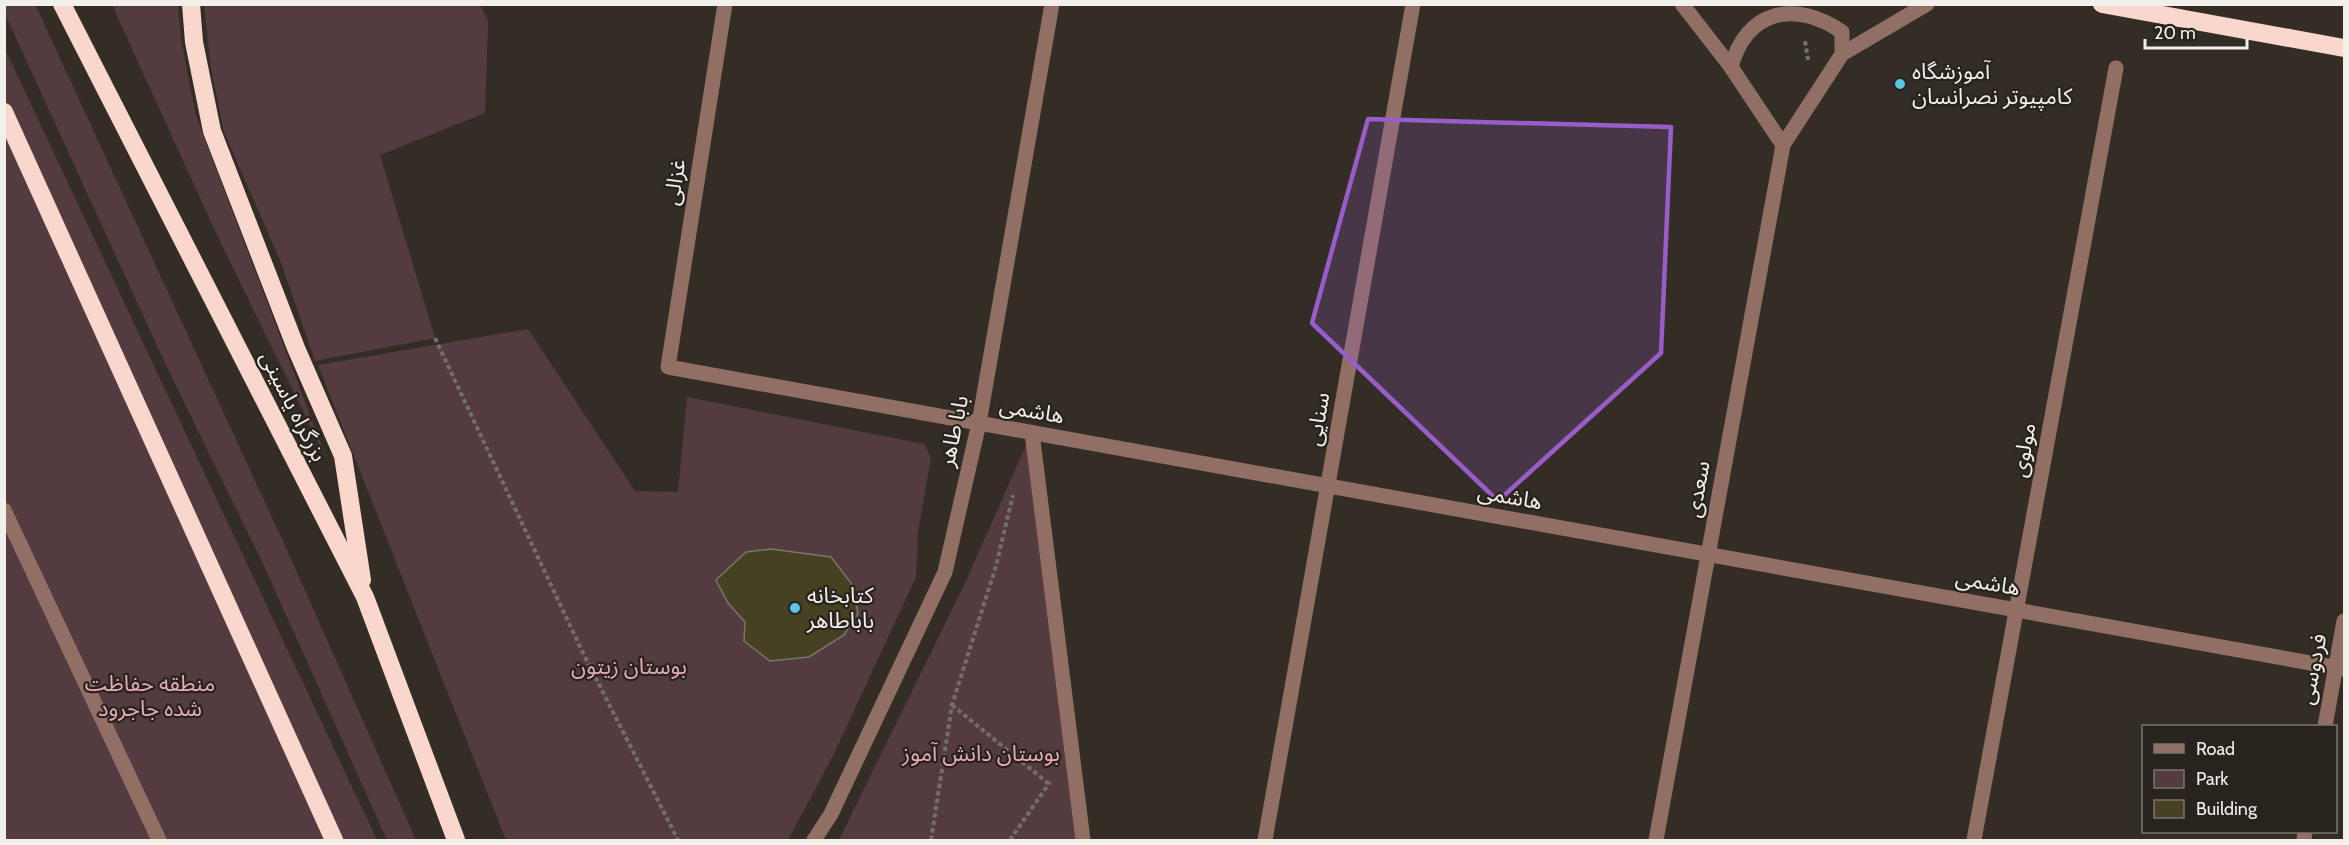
<svg xmlns="http://www.w3.org/2000/svg" width="2349" height="845" font-family="Cabin,'Noto Sans Arabic',sans-serif">
	<style>
		.green { fill: #543b40 }
		.building { fill: #474124; stroke: #77766c; stroke-width: 1.5 }
		.lines { fill: none; stroke-linecap: round; stroke-linejoin: round }
		.path { stroke: #736e68; stroke-width: 4; stroke-dasharray: 4.5 3; stroke-linecap: butt }
		.minor { stroke: #926f65; stroke-width: 15 }
		.highway { stroke: #fad7cd; stroke-width: 18 }
		.marked { fill: #995dca; fill-opacity: 0.2; stroke: #995dca; stroke-width: 4.5; stroke-linejoin: round }
		.poi-dot { fill: #5bc7e7; stroke: #29231d; stroke-width: 2 }
		.labels { text-anchor: middle; stroke-width: 4.5; stroke-linejoin: round; paint-order: stroke }
		.poi-label { font-size: 22px; fill: #f3efeb; stroke: #29231d; text-anchor: start }
		.street-label { font-size: 22px; fill: #f3efeb; stroke: #29231d }
		.park-label { font-size: 22px; fill: #e9aab6; stroke: #29231d }
	</style>
	<rect width="100%" height="100%" fill="#332d26"/>
	<g class="green">
		<polygon points="35,4 287,550 416,840 387,840 265,568 164,361 5,14 5,5"/>
		<polygon points="112,5 178,5 181,39 196,116 328,462 217,235"/>
		<polygon points="204,5 480,5 488,21 485,113 380,155 435,338 315,361 280,260 224,132 211,69"/>
		<polygon points="5,49 377,840 5,840"/>
		<polygon points="528,329 635,491 678,492 687,397 924,444 931,457 918,532 916,577 834,754 788,840 506,840 318,365"/>
		<polygon points="1026,445 1084,840 839,840 966,581"/>
	</g>
	<polygon class="building" points="771,549 831,557 851,583 858,613 844,635 809,657 770,661 744,641 745,622 728,603 716,580 746,552"/>
	<g class="lines">
		<g class="path">
			<polyline points="1805,41 1808,60"/>
			<polyline points="435,338 582,651 678,840"/>
			<polyline points="952,705 1049,784"/>
			<polyline points="931,840 952,705 996,566 1013,495"/>
			<polyline points="1010,840 1050,782"/>
		</g>
		<g class="minor">
			<polyline points="725,4 668,367 2344,669"/>
			<polyline points="1682,4 1731,67 1783,145"/>
			<path d="M1731 67C1747 9 1796 0 1842 32V54"/>
			<polyline points="1032,433 1083,840"/>
			<polyline points="4,510 159,840"/>
			<polyline points="2325,726 2344,621"/>
			<polyline points="814,840 831,814 945,572 979,423 1052,4"/>
			<polyline points="1265,840 1413,4"/>
			<polyline points="1656,840 1783,145 1842,54 1927,4"/>
			<polyline points="1974,840 2116,68"/>
			<polyline points="2304,840 2305,832"/>
		</g>
		<g class="highway">
			<polyline points="62,4 365,597 456,840"/>
			<polyline points="191,4 194,42 212,131 296,348 343,456 362,580"/>
			<polyline points="2102,4 2344,48"/>
			<polyline points="4,112 334,840"/>
		</g>
	</g>
	<path class="marked" d="M1368 119 1671 127 1661 353 1498 501 1312 323Z"/>
	<g class="poi-dot">
		<circle cx="1900" cy="84" r="6"/>
		<circle cx="795" cy="608" r="6"/>
	</g>
	<g class="labels">
		<g class="poi-label">
			<text x="1912" y="79">آموزشگاه<tspan x="1912" dy="25">کامپیوتر نصرانسان</tspan></text>
			<text x="807" y="603">کتابخانه<tspan x="807" dy="25">باباطاهر</tspan></text>
		</g>
		<g class="street-label">
			<text transform="translate(674 182) rotate(-81)" y="8">غزالی</text>
			<text transform="translate(294 406) rotate(63)" y="8">بزرگراه یاسینی</text>
			<text transform="translate(1032 410) rotate(10)" y="8">هاشمی</text>
			<text transform="translate(1317 419) rotate(-80)" y="8">سنایی</text>
			<text transform="translate(953 431) rotate(-78)" y="8">بابا طاهر</text>
			<text transform="translate(2023 450) rotate(-80)" y="8">مولوی</text>
			<text transform="translate(1697 489) rotate(-80)" y="8">سعدی</text>
			<text transform="translate(1510 496) rotate(10)" y="8">هاشمی</text>
			<text transform="translate(1988 582) rotate(10)" y="8">هاشمی</text>
			<text transform="translate(2312 669) rotate(-79)" y="8">فردوسی</text>
		</g>
		<g class="park-label">
			<text x="629" y="674">بوستان زیتون</text>
			<text x="150" y="691">منطقه حفاظت<tspan x="150" dy="25">شده جاجرود</tspan></text>
			<text x="981" y="761">بوستان دانش آموز</text>
		</g>
	</g>
	<rect width="2349" height="845" fill="none" stroke="#f3efeb" stroke-width="12"/>
	<rect x="2142" y="725" width="195" height="108" fill="#29231d" stroke="#7a756f" stroke-width="1.5"/>
	<rect x="2154" y="744" width="30" height="9" fill="#926f65" stroke="#7a756f" stroke-width="1.5"/>
	<text x="2196" y="755" font-size="18" fill="#f3efeb">Road</text>
	<rect x="2154" y="770" width="30" height="18" fill="#543b40" stroke="#7a756f" stroke-width="1.5"/>
	<text x="2196" y="785" font-size="18" fill="#f3efeb">Park</text>
	<rect x="2154" y="800" width="30" height="18" fill="#474124" stroke="#7a756f" stroke-width="1.5"/>
	<text x="2196" y="815" font-size="18" fill="#f3efeb">Building</text>
	<path d="M2145 39v9h102v-9" fill="none" stroke="#f3efeb" stroke-width="3"/>
	<text x="2154" y="39" font-size="18" fill="#f3efeb" stroke="#29231d" stroke-width="4.5" paint-order="stroke">20 m</text>
</svg>
